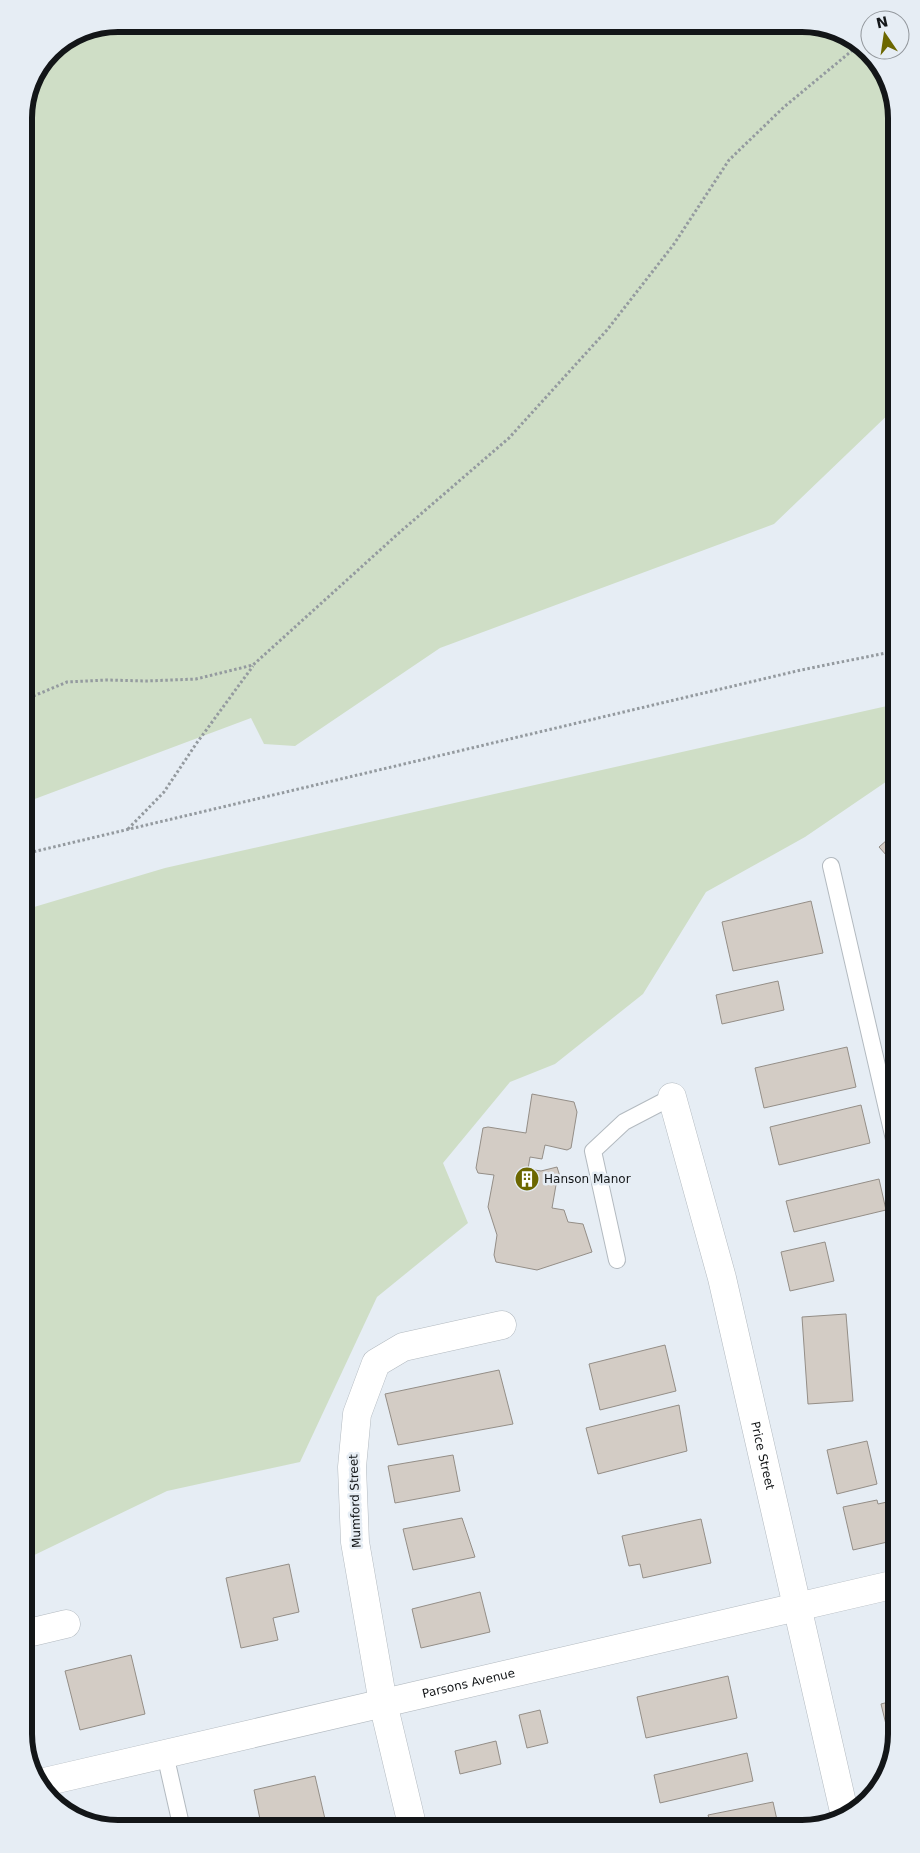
<svg xmlns="http://www.w3.org/2000/svg" width="920" height="1853" font-family="'DejaVu Sans',sans-serif">
	<style>
		.green { fill: #cfdec6 }
		.building { fill: #d3ccc5; stroke: #948e87 }
		.lines { fill: none; stroke-linecap: round; stroke-linejoin: round }
		.service-casing { stroke: #b3bac0; stroke-width: 18 }
		.minor-casing { stroke: #b3bac0; stroke-width: 29 }
		.path { stroke: #949a9f; stroke-width: 3; stroke-dasharray: 2.5 2.5; stroke-linecap: butt }
		.service { stroke: #fff; stroke-width: 16 }
		.minor { stroke: #fff; stroke-width: 28 }
		.labels { text-anchor: middle; stroke-width: 5; stroke-linejoin: round; paint-order: stroke }
		.poi-label { font-size: 12px; fill: #131618; stroke: #e6edf4; text-anchor: start }
		.street-label { font-size: 12px; fill: #131618; stroke: #e6edf4 }
		.rim { fill: none; stroke: #131618; stroke-width: 6 }
	</style>
	<rect width="100%" height="100%" fill="#e6edf4"/>
	<g class="green">
		<polygon points="118,24 808,24 859,43 889,82 896,118 896,407 774,524 440,648 295,746 264,744 251,718 24,803 24,112 52,51 82,31"/>
		<polygon points="896,704 896,775 805,837 706,892 643,994 555,1064 510,1082 443,1163 468,1223 377,1297 300,1462 167,1491 24,1560 24,910 165,868"/>
	</g>
	<g class="building">
		<polygon points="896,832 896,866 879,847"/>
		<polygon points="811,901 823,953 733,971 722,922"/>
		<polygon points="778,981 784,1010 722,1024 716,995"/>
		<polygon points="847,1047 856,1087 764,1108 755,1068"/>
		<polygon points="532,1094 574,1102 577,1112 571,1148 567,1150 545,1145 542,1159 530,1157 528,1169 541,1171 557,1167 562,1183 556,1185 552,1208 564,1210 568,1222 583,1224 592,1252 537,1270 496,1262 494,1255 497,1235 488,1207 494,1175 478,1173 476,1168 483,1128 488,1127 526,1133"/>
		<polygon points="861,1105 870,1143 779,1165 770,1127"/>
		<polygon points="879,1179 886,1210 794,1232 786,1201"/>
		<polygon points="825,1242 834,1281 790,1291 781,1252"/>
		<polygon points="846,1314 853,1401 808,1404 802,1317"/>
		<polygon points="665,1345 676,1391 600,1410 589,1364"/>
		<polygon points="499,1370 513,1424 398,1445 385,1394"/>
		<polygon points="679,1405 687,1451 598,1474 586,1428"/>
		<polygon points="867,1441 877,1484 837,1494 827,1450"/>
		<polygon points="453,1455 460,1491 395,1503 388,1466"/>
		<polygon points="877,1500 878,1504 896,1500 896,1540 853,1550 843,1507"/>
		<polygon points="462,1518 475,1557 413,1570 403,1529"/>
		<polygon points="701,1519 711,1563 643,1578 640,1564 629,1566 622,1536"/>
		<polygon points="289,1564 299,1612 273,1618 278,1640 241,1648 226,1578"/>
		<polygon points="480,1592 490,1632 421,1648 412,1609"/>
		<polygon points="896,1637 896,1682 886,1639"/>
		<polygon points="131,1655 145,1714 80,1730 65,1671"/>
		<polygon points="728,1676 737,1718 646,1738 637,1697"/>
		<polygon points="896,1700 896,1735 892,1749 881,1704"/>
		<polygon points="540,1710 548,1743 527,1748 519,1715"/>
		<polygon points="496,1741 501,1764 460,1774 455,1751"/>
		<polygon points="747,1753 753,1781 660,1803 654,1775"/>
		<polygon points="315,1776 325,1819 281,1829 262,1829 254,1790"/>
		<polygon points="773,1802 779,1829 712,1829 708,1815"/>
		<polygon points="333,1826 334,1829 318,1829"/>
	</g>
	<g class="lines">
		<defs>
			<g id="service">
				<polyline points="831,866 896,1148"/>
				<polyline points="617,1260 593,1151 624,1122 672,1097"/>
				<polyline points="165,1754 182,1829"/>
			</g>
			<g id="minor">
				<path id="s1" d="M672 1097 722 1278 845 1816"/>
				<polyline points="24,1634 66,1624"/>
				<path id="s2" d="M40 1783 896 1584"/>
				<polyline points="413,1829 383,1703 355,1542 352,1467 357,1414 376,1363 403,1347 502,1325"/>
			</g>
		</defs>
		<use href="#service" class="service-casing"/>
		<use href="#minor" class="minor-casing"/>
		<g class="path">
			<polyline points="24,700 67,682 107,680 146,681 196,679 253,665 400,532 509,438 607,330 674,244 729,160 784,107 860,44"/>
			<polyline points="128,829 164,792 196,744 253,666"/>
			<polyline points="24,854 801,670 896,651"/>
		</g>
		<use href="#service" class="service"/>
		<use href="#minor" class="minor"/>
	</g>
	<defs>
		<symbol id="building-disc" viewBox="-11 -11 22 22"><circle r="9.5" fill="#6c6700" stroke="#e6edf4"/><path d="M-4-6H4V6H1V3H-1V6H-4ZM-2.5-4.3h1.7v1.8h-1.7ZM.8-4.3h1.7v1.8H.8ZM-2.5-1h1.7V.8h-1.7ZM.8-1h1.7V.8H.8Z" fill="#fff"/></symbol>
	</defs>
	<g fill-rule="evenodd">
		<use href="#building-disc" x="513" y="1165" width="28" height="28"/>
	</g>
	<g class="labels">
		<g class="poi-label">
			<text x="544" y="1183">Hanson Manor</text>
		</g>
		<g class="street-label">
			<text dy="4" stroke="none"><textPath href="#s1" startOffset="370">Price Street</textPath></text>
			<text transform="translate(355 1501) rotate(-92)" y="4">Mumford Street</text>
			<text dy="4" stroke="none"><textPath href="#s2" startOffset="440">Parsons Avenue</textPath></text>
		</g>
	</g>
	<path d="M0 0H920V1853H0ZM118 32H802A86 86 0 0 1 888 118V1734A86 86 0 0 1 802 1820H118A86 86 0 0 1 32 1734V118A86 86 0 0 1 118 32Z" fill="#e6edf4" fill-rule="evenodd"/>
	<path class="rim" d="M118 32H802A86 86 0 0 1 888 118V1734A86 86 0 0 1 802 1820H118A86 86 0 0 1 32 1734V118A86 86 0 0 1 118 32Z"/>
	<g transform="translate(885 35) rotate(347)"><circle r="24" fill="#e6edf4" stroke="#92979c"/>
	<path d="M0-4L9 19L0 12L-9 19Z" fill="#6c6700"/>
	<text y="-8" font-size="14" font-weight="bold" text-anchor="middle" fill="#131618">N</text>
	</g>
</svg>
